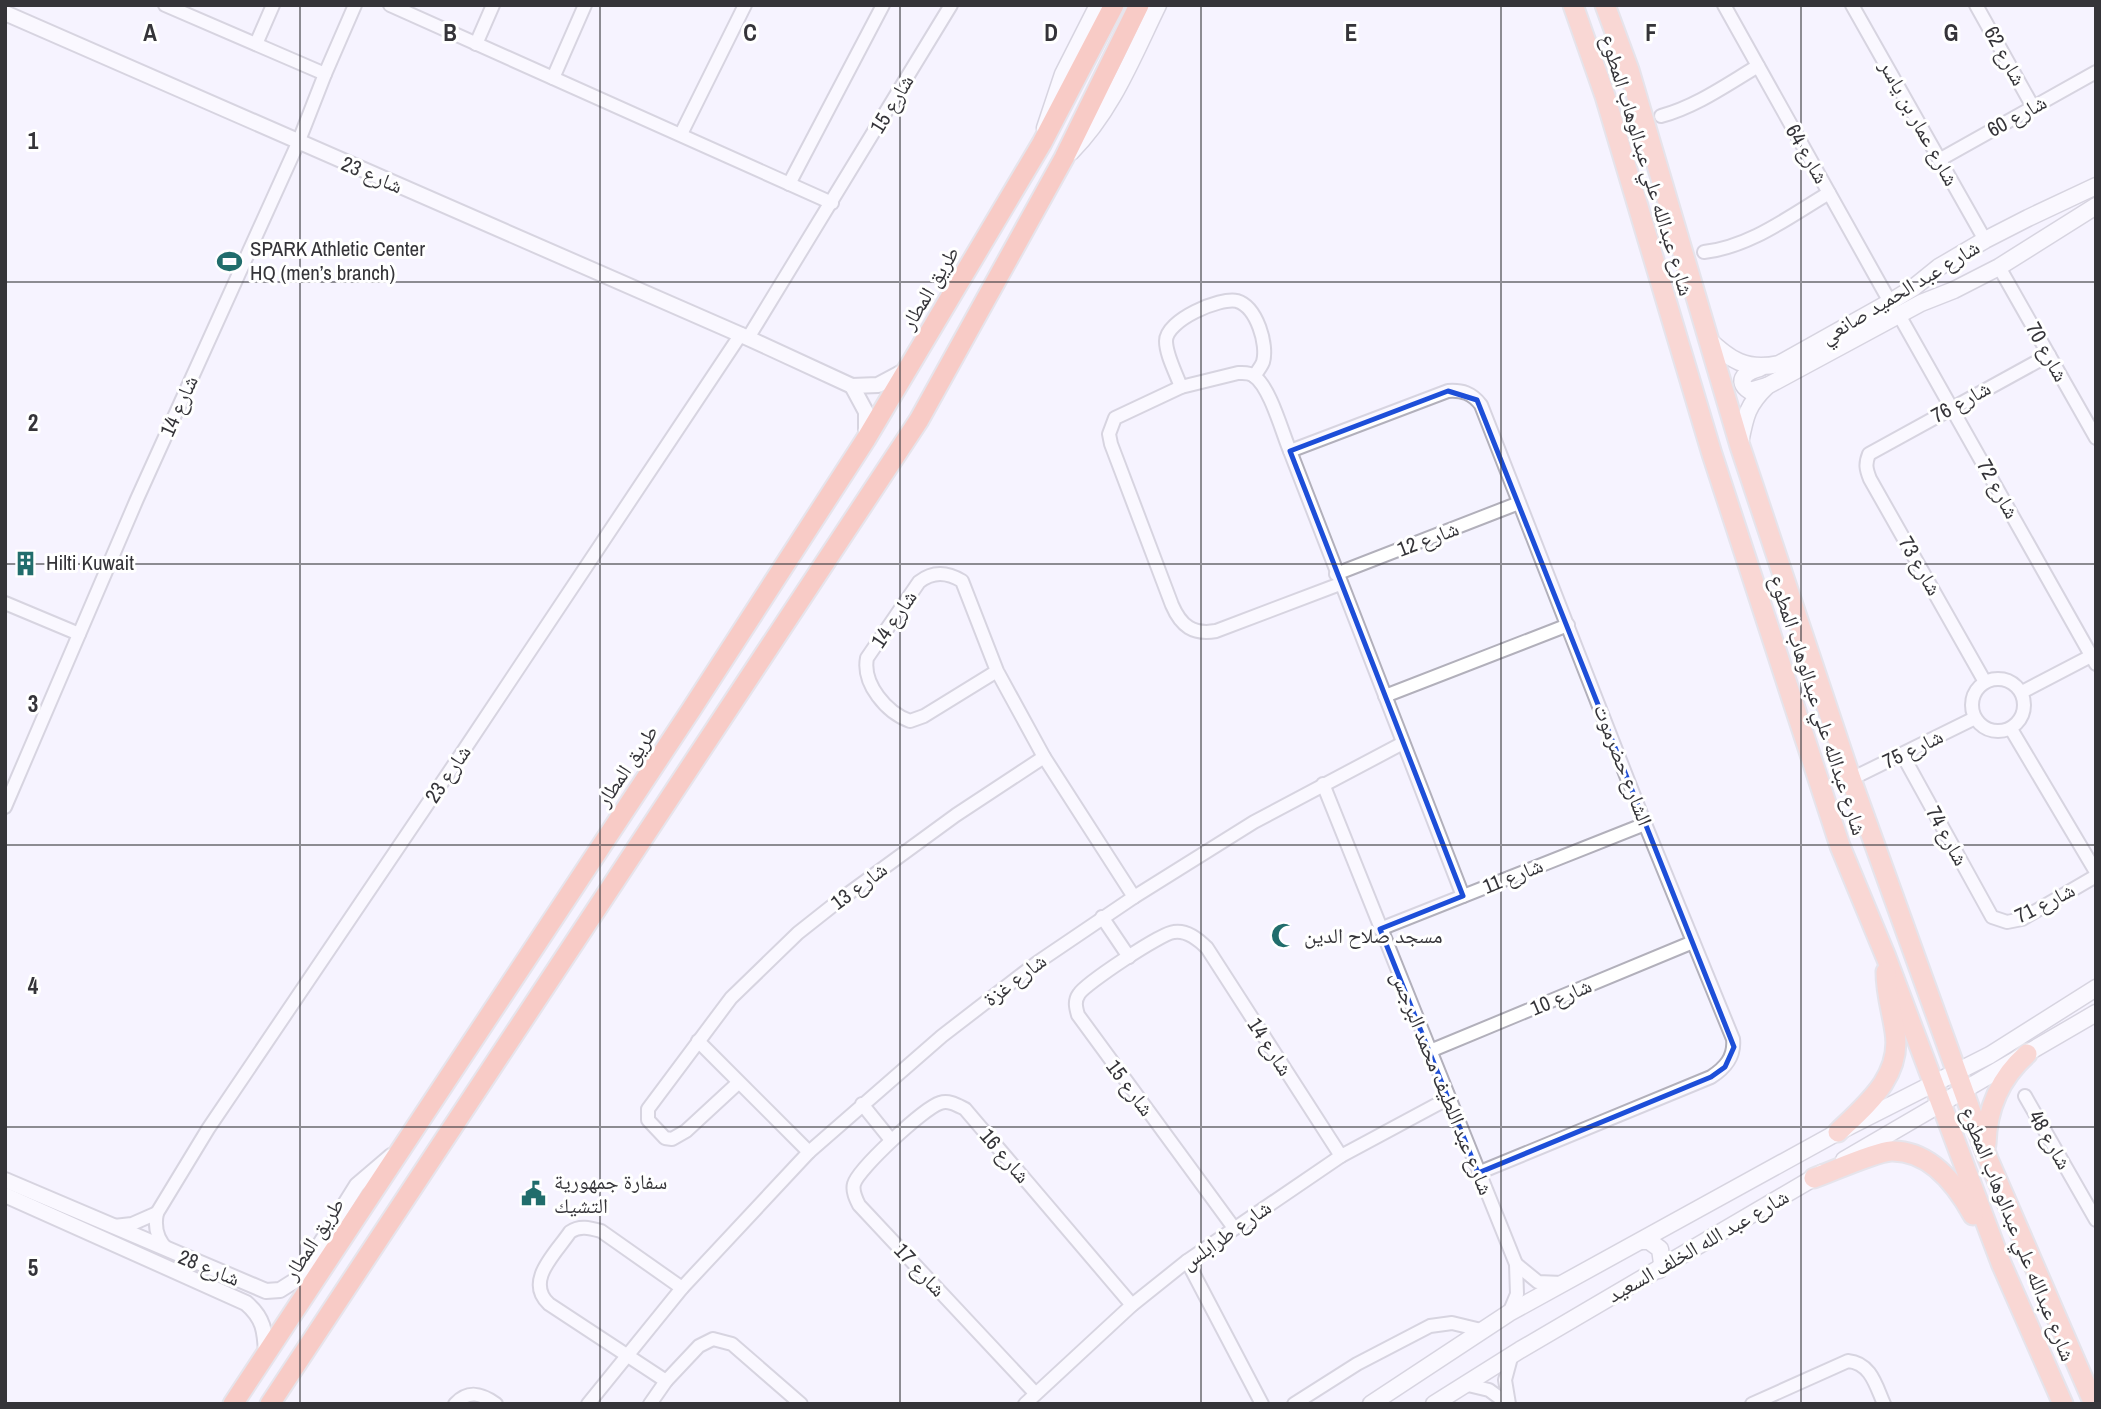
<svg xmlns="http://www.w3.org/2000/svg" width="2101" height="1409" font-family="'Archivo Narrow','Noto Naskh Arabic',sans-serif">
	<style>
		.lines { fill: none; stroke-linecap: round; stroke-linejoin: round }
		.minor-casing { stroke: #b2b0bb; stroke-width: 16 }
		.tertiary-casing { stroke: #b2b0bb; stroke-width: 18 }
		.secondary-casing { stroke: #b2b0bb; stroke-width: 19 }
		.primary-casing { stroke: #d3d2d3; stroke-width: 23 }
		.trunk-casing { stroke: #d3d2d3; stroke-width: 23 }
		.minor { stroke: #fff; stroke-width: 12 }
		.tertiary { stroke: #fff; stroke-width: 14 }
		.secondary { stroke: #fff; stroke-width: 16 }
		.primary { stroke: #fcb5a1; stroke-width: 19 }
		.trunk { stroke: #fb9c82; stroke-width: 19 }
		.marked { fill: none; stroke: #1d4ed8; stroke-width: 5; stroke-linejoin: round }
		.grid { fill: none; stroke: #353439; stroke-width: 2; stroke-opacity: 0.55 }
		.labels { text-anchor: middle; stroke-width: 6; stroke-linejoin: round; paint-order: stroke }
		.street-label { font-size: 21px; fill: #353439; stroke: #fff }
		.poi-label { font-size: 21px; fill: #353439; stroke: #fff; text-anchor: start }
		.grid-label { font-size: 23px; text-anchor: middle; font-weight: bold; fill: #353439; stroke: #fff; stroke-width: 6; stroke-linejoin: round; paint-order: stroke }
	</style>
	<rect width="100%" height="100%" fill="#f5f3ff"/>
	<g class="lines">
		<defs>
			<g id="minor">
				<polyline points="165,5 325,74"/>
				<polyline points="390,5 832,203"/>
				<polyline points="1724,5 1890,302"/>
				<polyline points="1852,5 1985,240"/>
				<polyline points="1976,5 2033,107"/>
				<polyline points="256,44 273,5"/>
				<polyline points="476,44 493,5"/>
				<polyline points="553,78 585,5"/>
				<path d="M1661 116C1697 106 1726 85 1758 66"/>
				<polyline points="681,134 745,5"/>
				<polyline points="1939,160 2096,72"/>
				<polyline points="789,184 883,5"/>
				<path d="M1704 252C1750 247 1790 216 1829 193"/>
				<polyline points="1999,267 2096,438"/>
				<polyline points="1899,315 2096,664"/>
				<polyline points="748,338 951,5"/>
				<path d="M1181 387C1176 373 1166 355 1166 341 1166 320 1220 297 1237 301 1257 307 1268 345 1263 362 1261 367 1257 372 1254 376"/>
				<path d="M1290 451 1448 391C1462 390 1472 393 1481 405L1645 824 1733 1039C1735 1057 1725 1068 1711 1077L1478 1173"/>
				<polyline points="1336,574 1519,503"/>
				<path d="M1340 584 1216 631C1193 635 1181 626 1172 605L1111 444 1109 434 1115 418 1181 387 1238 373C1243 373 1249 372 1254 376 1270 387 1282 432 1290 451L1463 896"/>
				<polyline points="5,603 79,634"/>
				<path d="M997 671 924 716 910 721C887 713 862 684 867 658L919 582C933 571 947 572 962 581L997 671 1044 757 1134 897"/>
				<circle cx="1998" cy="705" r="26"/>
				<path d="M1985 682 1870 479C1866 469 1865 464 1869 454L2049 355"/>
				<polyline points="2022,692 2091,656"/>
				<polyline points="1385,696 1568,625"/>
				<polyline points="2011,729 2096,872"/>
				<polyline points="1902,754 1992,917 2007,922 2022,919 2096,876"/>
				<polyline points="1851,779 1975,718"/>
				<polyline points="1323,784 1516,1264 1517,1294 1509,1313"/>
				<polyline points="5,807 137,499 298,143 325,74 355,5"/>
				<polyline points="1102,917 1129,957"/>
				<polyline points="1380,929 1645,824"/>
				<polyline points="698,1041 809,1152"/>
				<polyline points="1430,1051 1693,942"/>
				<polyline points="738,1083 686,1131 672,1139 665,1138 648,1120 648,1109 731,998 798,933 841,899 956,815 1044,757"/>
				<polyline points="2025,1096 2096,1220"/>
				<polyline points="862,1104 891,1140"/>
				<polyline points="114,1226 132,1224 157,1213"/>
				<path d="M1234 1228 1078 1015C1076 1008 1074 1001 1079 994 1085 984 1161 933 1174 932 1187 930 1198 939 1207 948L1341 1156"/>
				<path d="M167 1249C157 1239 154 1227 157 1213L208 1129 464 750 741 334"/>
				<polyline points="1187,1261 1262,1404"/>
				<polyline points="1516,1264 1538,1282 1562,1283"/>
				<path d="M666 1381 549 1304C524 1281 556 1253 570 1232 580 1225 590 1228 601 1231L682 1288"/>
				<polyline points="1464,1384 1489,1390 1508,1404"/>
				<path d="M1035 1393 859 1205C856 1199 852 1191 854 1184 858 1169 924 1108 940 1103 949 1100 957 1105 965 1109L1132 1305"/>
				<path d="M455 1404C468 1390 481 1393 496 1404"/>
				<polyline points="588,1404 682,1288 809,1152 942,1036 1038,962 1134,897 1254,822 1403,743"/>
				<polyline points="650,1404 666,1381 699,1346 713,1339 732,1344 801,1404"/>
				<polyline points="1025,1404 1132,1305 1187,1261 1341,1156 1449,1098"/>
				<polyline points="1294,1404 1357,1364 1430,1326 1452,1323 1481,1330"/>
				<polyline points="1509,1404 1505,1380 1512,1354"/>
				<path d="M1752 1404 1848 1361C1871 1363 1876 1386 1884 1404"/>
			</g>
			<g id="tertiary">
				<polyline points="5,13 748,338 852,386 878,385 908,369"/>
				<polyline points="852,386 866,412 866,437"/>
				<polyline points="5,1180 266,1291 280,1290 299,1278 357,1185 391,1156"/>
				<path d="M5 1195 246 1303C264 1318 265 1332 266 1353"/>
			</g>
			<g id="secondary">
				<polyline points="1045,128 1063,74 1098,5"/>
				<path d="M1071 152C1112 111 1133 56 1158 5"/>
				<path d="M1707 338C1730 360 1746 371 1779 364L1890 302 1913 288 1939 267 1985 240 2028 218 2096 186"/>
				<path d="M1760 368C1748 371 1733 380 1750 391L1767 386"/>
				<path d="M1740 443C1745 417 1747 405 1767 386L1921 303 1954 290 1999 267 2096 206"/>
				<polyline points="1844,1160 2096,1013"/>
				<polyline points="1642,1241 1649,1241 1660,1249 1662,1263 1659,1270"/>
				<polyline points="1371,1404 1509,1313 1838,1132 1990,1055 2096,988"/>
				<polyline points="1434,1404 1520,1350 1822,1173"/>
			</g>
			<g id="primary">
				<polyline points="1573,5 1605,96 1712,454 1840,846 1886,957 2001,1263 2063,1404"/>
				<polyline points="1605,5 1629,70 1740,446 1851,779 1988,1159 2094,1404"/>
				<path d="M1838 1132C1867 1104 1902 1076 1895 1032 1892 1011 1886 994 1886 972"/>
				<path d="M1986 1144C1987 1108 2000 1078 2027 1054"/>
				<path d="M1814 1178C1831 1172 1875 1152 1891 1151 1930 1150 1956 1184 1973 1215"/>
			</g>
			<g id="trunk">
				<polyline points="233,1404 691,710 866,439 1042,143 1114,5"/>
				<polyline points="270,1404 919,420 1064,158 1139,5"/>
			</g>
		</defs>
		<use href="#minor" class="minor-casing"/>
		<use href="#tertiary" class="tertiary-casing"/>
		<use href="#secondary" class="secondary-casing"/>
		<use href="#primary" class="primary-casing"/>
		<use href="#trunk" class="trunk-casing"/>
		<use href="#minor" class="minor"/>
		<use href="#tertiary" class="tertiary"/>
		<use href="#secondary" class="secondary"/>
		<use href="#primary" class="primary"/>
		<use href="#trunk" class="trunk"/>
	</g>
	<path d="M0 0H2101V1409H0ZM1448 391 1477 400 1734 1047 1725 1067 1711 1077 1478 1173 1380 929 1463 896 1290 451Z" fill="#f5f3ff" fill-opacity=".55" fill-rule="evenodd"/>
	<path class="marked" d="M1448 391 1477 400 1734 1047 1725 1067 1711 1077 1478 1173 1380 929 1463 896 1290 451Z"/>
	<path class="grid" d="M300 5V1404M600 5V1404M900 5V1404M1201 5V1404M1501 5V1404M1801 5V1404M5 282H2096M5 564H2096M5 845H2096M5 1127H2096"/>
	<defs>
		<symbol id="stadium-bare" viewBox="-9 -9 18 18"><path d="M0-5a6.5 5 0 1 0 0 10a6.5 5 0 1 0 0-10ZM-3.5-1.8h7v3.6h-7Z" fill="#216d6c" stroke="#fff" stroke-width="2.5" paint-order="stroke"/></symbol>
		<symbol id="building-bare" viewBox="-9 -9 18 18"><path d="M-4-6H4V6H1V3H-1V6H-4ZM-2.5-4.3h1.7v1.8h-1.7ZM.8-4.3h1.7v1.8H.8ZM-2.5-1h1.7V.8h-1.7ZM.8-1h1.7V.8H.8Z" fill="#216d6c" stroke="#fff" stroke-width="2.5" paint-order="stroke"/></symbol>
		<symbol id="mosque-bare" viewBox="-9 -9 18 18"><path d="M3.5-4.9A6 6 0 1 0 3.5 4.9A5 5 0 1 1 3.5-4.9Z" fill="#216d6c" stroke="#fff" stroke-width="2.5" paint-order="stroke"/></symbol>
		<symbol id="civic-bare" viewBox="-9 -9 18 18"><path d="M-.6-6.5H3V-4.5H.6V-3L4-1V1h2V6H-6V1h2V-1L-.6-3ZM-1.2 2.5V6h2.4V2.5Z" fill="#216d6c" stroke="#fff" stroke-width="2.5" paint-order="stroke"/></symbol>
	</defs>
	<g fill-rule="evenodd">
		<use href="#stadium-bare" x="212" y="244" width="35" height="35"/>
		<use href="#building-bare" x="8" y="546" width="35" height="35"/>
		<use href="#mosque-bare" x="1266" y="918" width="35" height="35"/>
		<use href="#civic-bare" x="516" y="1176" width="35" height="35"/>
	</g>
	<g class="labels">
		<g class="street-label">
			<text transform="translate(2005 56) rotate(61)" y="7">شارع 62</text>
			<text transform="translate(892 104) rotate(-59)" y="7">شارع 15</text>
			<text transform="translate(2017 116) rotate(-29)" y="7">شارع 60</text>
			<text transform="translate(1919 123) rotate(61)" y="7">شارع عمار بن ياسر</text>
			<text transform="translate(1807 154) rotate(60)" y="7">شارع 64</text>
			<text transform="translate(1647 165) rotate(73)" y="7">شارع عبدالله علي عبدالوهاب المطوع</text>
			<text transform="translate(372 175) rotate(23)" y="7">شارع 23</text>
			<text transform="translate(930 288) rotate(-59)" y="7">طريق المطار</text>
			<text transform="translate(1900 292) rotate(-31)" y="7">شارع عبد الحميد صانعي</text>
			<text transform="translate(2047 352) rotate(61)" y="7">شارع 70</text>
			<text transform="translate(1961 402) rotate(-29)" y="7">شارع 76</text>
			<text transform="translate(179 406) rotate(-66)" y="7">شارع 14</text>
			<text transform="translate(1998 489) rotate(61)" y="7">شارع 72</text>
			<text transform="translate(1428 539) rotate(-21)" y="7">شارع 12</text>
			<text transform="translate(1920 566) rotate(60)" y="7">شارع 73</text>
			<text transform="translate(894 619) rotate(-56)" y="7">شارع 14</text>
			<text transform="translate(1818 705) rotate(72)" y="7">شارع عبدالله علي عبدالوهاب المطوع</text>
			<text transform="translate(1913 749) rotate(-26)" y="7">شارع 75</text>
			<text transform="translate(1623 765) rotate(69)" y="7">الشارع حضرموت</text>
			<text transform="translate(627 766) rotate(-56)" y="7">طريق المطار</text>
			<text transform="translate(448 774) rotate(-56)" y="7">شارع 23</text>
			<text transform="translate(1947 836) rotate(61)" y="7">شارع 74</text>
			<text transform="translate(1513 876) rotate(-22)" y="7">شارع 11</text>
			<text transform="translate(859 886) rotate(-37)" y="7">شارع 13</text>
			<text transform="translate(2045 903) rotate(-27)" y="7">شارع 71</text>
			<text transform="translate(1015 980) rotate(-37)" y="7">شارع غزة</text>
			<text transform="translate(1561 997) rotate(-23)" y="7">شارع 10</text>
			<text transform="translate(1270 1047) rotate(57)" y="7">شارع 14</text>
			<text transform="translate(1442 1083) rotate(68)" y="7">شارع عبد اللطيف محمد البرجس</text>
			<text transform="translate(1130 1088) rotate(53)" y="7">شارع 15</text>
			<text transform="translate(2050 1140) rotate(60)" y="7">شارع 48</text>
			<text transform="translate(1005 1156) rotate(49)" y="7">شارع 16</text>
			<text transform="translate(2018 1234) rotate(68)" y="7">شارع عبدالله علي عبدالوهاب المطوع</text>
			<text transform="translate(1226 1235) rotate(-35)" y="7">شارع طرابلس</text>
			<text transform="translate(314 1239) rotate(-57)" y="7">طريق المطار</text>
			<text transform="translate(1698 1246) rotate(-30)" y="7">شارع عبد الله الخلف السعيد</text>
			<text transform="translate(209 1268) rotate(22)" y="7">شارع 28</text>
			<text transform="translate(920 1270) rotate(47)" y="7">شارع 17</text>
		</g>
		<g class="poi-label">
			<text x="250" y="256">SPARK Athletic Center<tspan x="250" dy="24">HQ (men’s branch)</tspan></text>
			<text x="46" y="570">Hilti Kuwait</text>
			<text x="1304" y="943">مسجد صلاح الدين</text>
			<text x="554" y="1189">سفارة جمهورية<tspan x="554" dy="24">التشيك</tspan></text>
		</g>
	</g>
	<g class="grid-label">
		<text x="150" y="41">A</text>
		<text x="450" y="41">B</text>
		<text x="750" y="41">C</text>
		<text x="1051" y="41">D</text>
		<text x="1351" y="41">E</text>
		<text x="1651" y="41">F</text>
		<text x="1951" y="41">G</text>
		<text x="33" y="149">1</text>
		<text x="33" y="431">2</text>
		<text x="33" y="712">3</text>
		<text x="33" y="994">4</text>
		<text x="33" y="1276">5</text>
	</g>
	<rect width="2101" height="1409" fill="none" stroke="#353439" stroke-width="14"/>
</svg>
